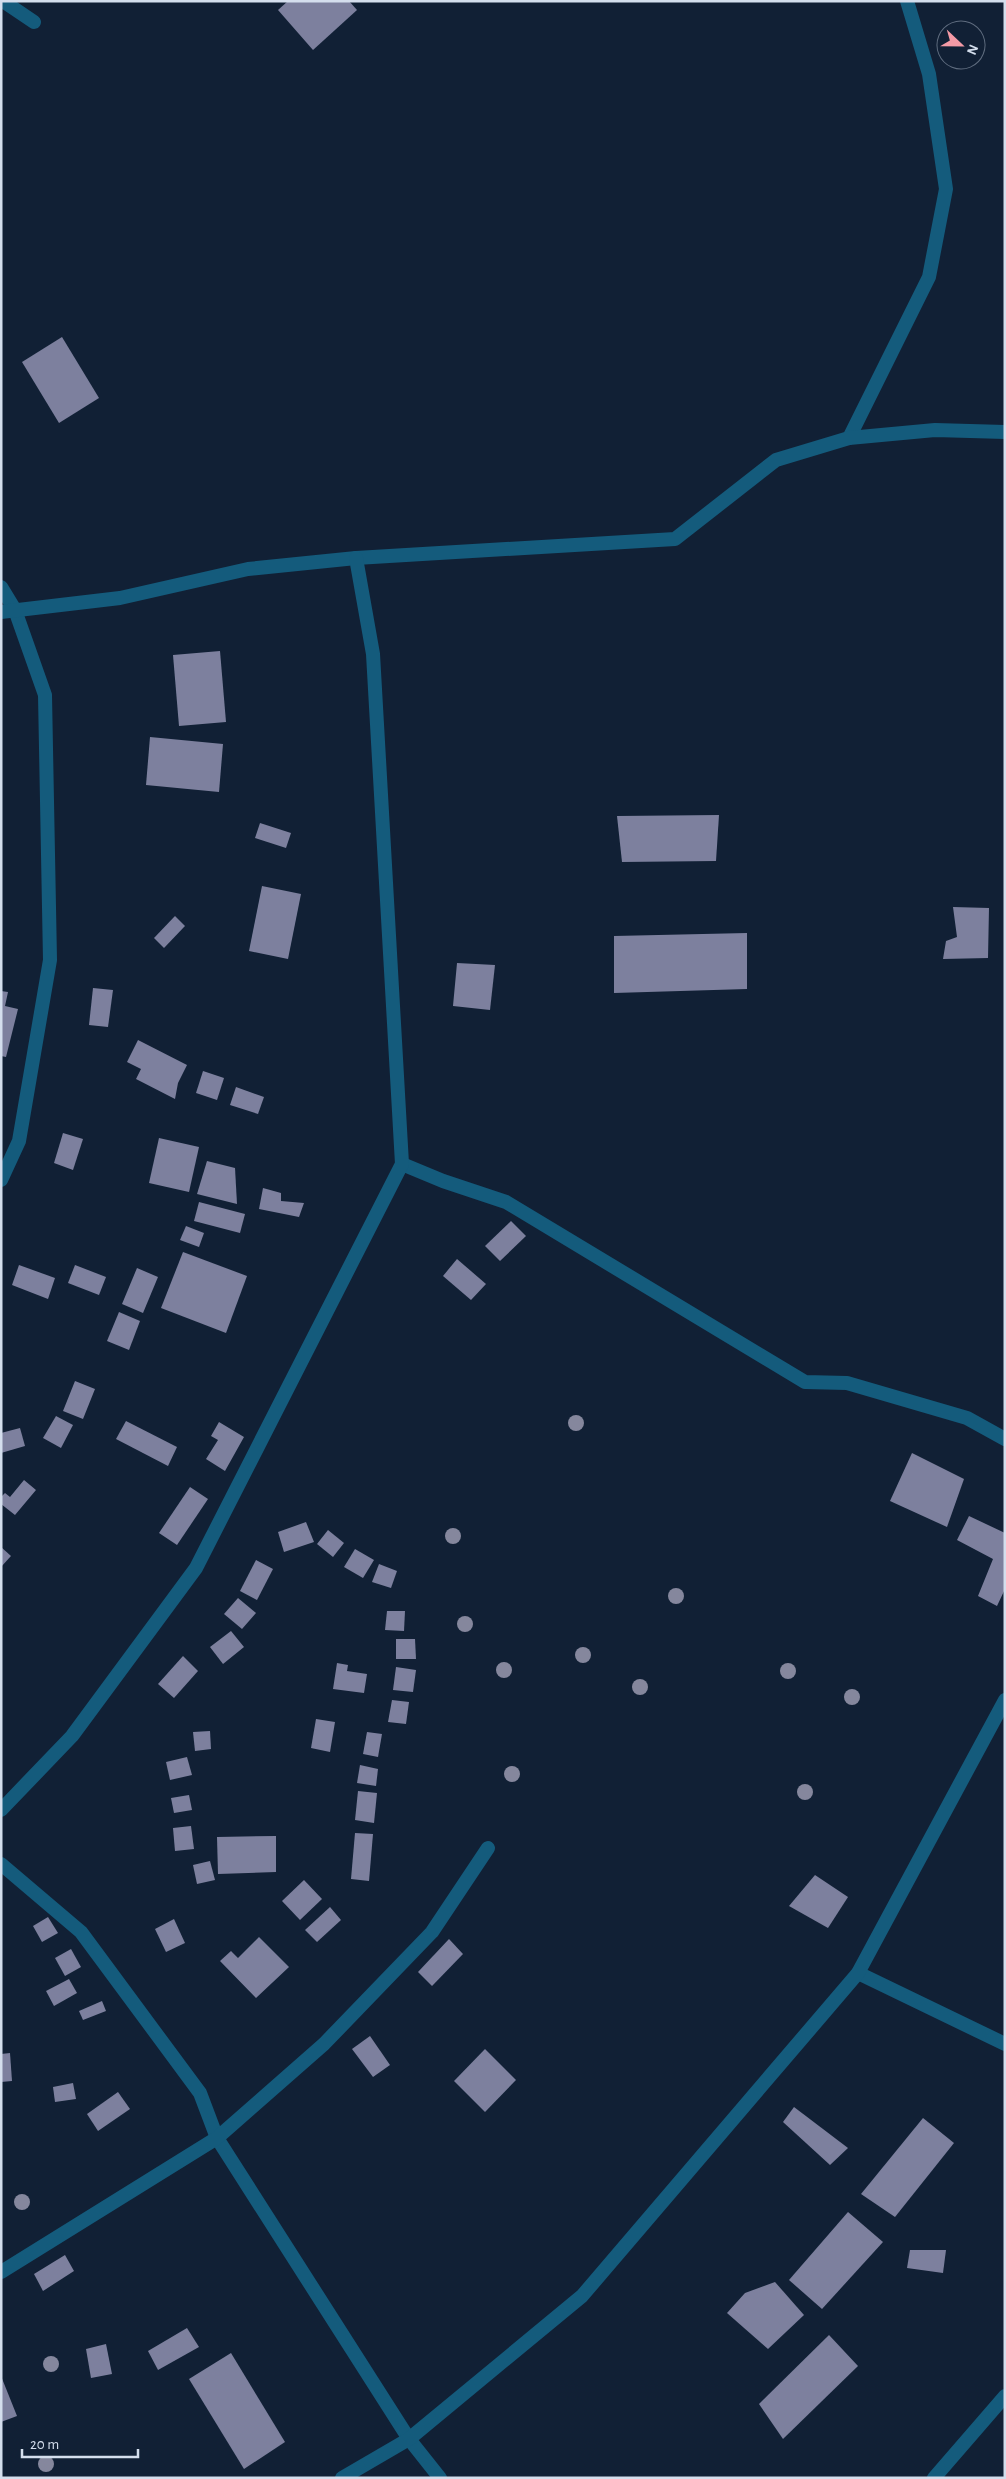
<svg xmlns="http://www.w3.org/2000/svg" width="1006" height="2479" font-family="'Alegreya Sans',sans-serif">
	<style>
		.building { fill: #7d809e }
		.lines { fill: none; stroke-linecap: round; stroke-linejoin: round }
		.minor { stroke: #145b7c; stroke-width: 14 }
		.tree { fill: #85879d }
	</style>
	<rect width="100%" height="100%" fill="#112035"/>
	<g class="building">
		<polygon points="288,1 349,1 357,10 313,50 278,10"/>
		<polygon points="62,337 99,398 59,423 22,362"/>
		<polygon points="220,651 226,722 179,726 173,655"/>
		<polygon points="150,737 223,744 219,792 146,785"/>
		<polygon points="719,815 716,861 622,862 617,816"/>
		<polygon points="260,823 291,833 286,848 255,838"/>
		<polygon points="262,886 301,894 288,959 249,951"/>
		<polygon points="953,907 989,908 988,958 943,959 946,941 957,937"/>
		<polygon points="175,916 185,926 164,948 154,938"/>
		<polygon points="747,933 747,989 614,993 614,936"/>
		<polygon points="457,963 495,965 490,1010 453,1006"/>
		<polygon points="93,988 113,990 108,1027 89,1025"/>
		<polygon points="1,991 8,992 5,1006 18,1009 6,1057 1,1056"/>
		<polygon points="138,1040 187,1065 178,1083 175,1099 136,1079 141,1069 127,1062"/>
		<polygon points="203,1071 224,1078 217,1100 196,1093"/>
		<polygon points="236,1087 264,1097 258,1114 230,1105"/>
		<polygon points="63,1133 83,1139 73,1170 54,1163"/>
		<polygon points="159,1138 199,1147 189,1192 149,1183"/>
		<polygon points="207,1161 235,1168 237,1204 197,1194"/>
		<polygon points="263,1188 281,1193 281,1201 304,1203 299,1217 259,1209"/>
		<polygon points="199,1202 245,1214 240,1233 194,1221"/>
		<polygon points="511,1221 526,1236 500,1261 485,1246"/>
		<polygon points="186,1226 204,1233 199,1247 180,1240"/>
		<polygon points="183,1252 247,1276 226,1333 161,1308"/>
		<polygon points="457,1259 486,1284 471,1300 443,1276"/>
		<polygon points="19,1265 55,1278 48,1299 12,1285"/>
		<polygon points="75,1265 106,1277 99,1295 68,1283"/>
		<polygon points="137,1268 158,1277 143,1313 122,1304"/>
		<polygon points="119,1312 140,1321 129,1350 107,1341"/>
		<polygon points="75,1381 95,1389 83,1419 63,1411"/>
		<polygon points="56,1416 73,1425 61,1448 43,1438"/>
		<polygon points="126,1421 177,1447 168,1466 116,1439"/>
		<polygon points="219,1422 244,1437 225,1471 206,1459 218,1440 211,1436"/>
		<polygon points="20,1428 25,1446 1,1453 1,1433"/>
		<polygon points="912,1453 964,1479 947,1527 890,1501"/>
		<polygon points="24,1480 36,1490 15,1515 1,1504 1,1497 5,1493 10,1497"/>
		<polygon points="190,1487 208,1499 177,1545 159,1533"/>
		<polygon points="969,1516 1005,1533 1005,1589 997,1606 978,1596 993,1559 957,1540"/>
		<polygon points="306,1522 314,1542 284,1552 278,1532"/>
		<polygon points="328,1530 344,1543 333,1557 317,1544"/>
		<polygon points="1,1547 11,1556 1,1567"/>
		<polygon points="355,1549 374,1560 363,1578 344,1567"/>
		<polygon points="256,1560 273,1569 257,1600 240,1591"/>
		<polygon points="379,1564 397,1571 391,1588 372,1582"/>
		<polygon points="238,1598 256,1613 242,1629 224,1614"/>
		<polygon points="387,1611 405,1611 404,1631 385,1630"/>
		<polygon points="231,1631 244,1647 223,1664 210,1647"/>
		<polygon points="396,1639 415,1639 416,1659 396,1659"/>
		<polygon points="183,1656 198,1671 174,1698 158,1684"/>
		<polygon points="337,1663 348,1665 347,1671 367,1674 364,1693 333,1689"/>
		<polygon points="396,1667 416,1670 413,1692 393,1690"/>
		<polygon points="392,1700 409,1702 406,1724 388,1722"/>
		<polygon points="316,1719 335,1722 330,1752 311,1748"/>
		<polygon points="210,1731 211,1749 195,1751 193,1732"/>
		<polygon points="367,1732 382,1734 378,1757 363,1754"/>
		<polygon points="187,1757 192,1775 170,1780 166,1762"/>
		<polygon points="360,1765 378,1769 376,1786 357,1783"/>
		<polygon points="358,1791 377,1793 374,1823 355,1820"/>
		<polygon points="189,1795 192,1810 174,1813 171,1798"/>
		<polygon points="191,1826 194,1849 175,1851 173,1828"/>
		<polygon points="355,1833 373,1834 369,1881 351,1879"/>
		<polygon points="276,1836 276,1872 218,1874 217,1837"/>
		<polygon points="210,1861 215,1880 197,1884 193,1865"/>
		<polygon points="815,1875 848,1897 828,1928 789,1906"/>
		<polygon points="304,1880 322,1899 300,1920 282,1901"/>
		<polygon points="330,1907 341,1920 317,1942 305,1930"/>
		<polygon points="48,1917 58,1933 42,1942 33,1926"/>
		<polygon points="174,1919 185,1943 166,1952 155,1929"/>
		<polygon points="259,1937 289,1967 256,1998 220,1961 231,1951 238,1958"/>
		<polygon points="449,1939 463,1954 432,1986 418,1972"/>
		<polygon points="71,1949 81,1967 65,1976 55,1958"/>
		<polygon points="69,1979 77,1993 54,2006 46,1991"/>
		<polygon points="102,2001 106,2011 83,2020 79,2011"/>
		<polygon points="370,2036 390,2065 373,2077 352,2049"/>
		<polygon points="485,2049 516,2080 485,2112 454,2081"/>
		<polygon points="10,2053 12,2081 1,2082 1,2054"/>
		<polygon points="73,2083 76,2099 55,2102 53,2087"/>
		<polygon points="118,2092 130,2109 98,2131 87,2114"/>
		<polygon points="794,2107 848,2148 830,2165 783,2122"/>
		<polygon points="923,2118 954,2143 895,2217 861,2194"/>
		<polygon points="848,2212 883,2242 822,2309 789,2280"/>
		<polygon points="910,2250 946,2250 943,2273 907,2268"/>
		<polygon points="65,2255 74,2271 43,2291 34,2274"/>
		<polygon points="775,2282 804,2315 768,2349 727,2313 745,2293"/>
		<polygon points="187,2328 199,2347 158,2370 148,2351"/>
		<polygon points="829,2335 858,2366 783,2439 759,2404"/>
		<polygon points="106,2344 112,2374 91,2378 86,2349"/>
		<polygon points="231,2353 285,2442 244,2469 189,2379"/>
		<polygon points="1,2376 17,2416 1,2422"/>
	</g>
	<g class="lines">
		<g class="minor">
			<polyline points="3,1 34,22"/>
			<polyline points="849,438 929,277 946,189 929,74 907,1"/>
			<polyline points="1,587 15,610 45,695 50,960 19,1141 1,1180"/>
			<polyline points="1,612 120,598 248,569 356,558 675,539 776,460 849,438 935,430 1005,432"/>
			<polyline points="402,1164 443,1181 506,1202 805,1382 847,1383 967,1418 1005,1439"/>
			<polyline points="1,1810 72,1736 196,1568 402,1164 373,654 356,558"/>
			<polyline points="1,1864 81,1932 200,2093 217,2138 409,2439 440,2478"/>
			<polyline points="858,1973 1005,2044"/>
			<polyline points="1,2272 217,2138 324,2044 432,1932 488,1848"/>
			<polyline points="342,2478 409,2439 582,2296 858,1973 1005,1700"/>
			<polyline points="934,2478 1005,2396"/>
		</g>
	</g>
	<g class="tree">
		<circle cx="576" cy="1423" r="8"/>
		<circle cx="453" cy="1536" r="8"/>
		<circle cx="676" cy="1596" r="8"/>
		<circle cx="465" cy="1624" r="8"/>
		<circle cx="583" cy="1655" r="8"/>
		<circle cx="504" cy="1670" r="8"/>
		<circle cx="788" cy="1671" r="8"/>
		<circle cx="640" cy="1687" r="8"/>
		<circle cx="852" cy="1697" r="8"/>
		<circle cx="512" cy="1774" r="8"/>
		<circle cx="805" cy="1792" r="8"/>
		<circle cx="22" cy="2202" r="8"/>
		<circle cx="51" cy="2364" r="8"/>
		<circle cx="46" cy="2464" r="8"/>
	</g>
	<rect width="1006" height="2479" fill="none" stroke="#d4deed" stroke-width="5"/>
	<g transform="translate(961 45) rotate(112)"><circle r="24" fill="#112035" stroke="#5f6c7f"/>
	<path d="M0-4L9 19L0 12L-9 19Z" fill="#f49aa6"/>
	<text y="-8" font-size="14" font-weight="bold" text-anchor="middle" fill="#d4deed">N</text>
	</g>
	<path d="M22 2449v8h116v-8" fill="none" stroke="#d4deed" stroke-width="2.5"/>
	<text x="30" y="2449" font-size="15" fill="#d4deed" stroke="#112035" stroke-width="4" paint-order="stroke">20 m</text>
</svg>
